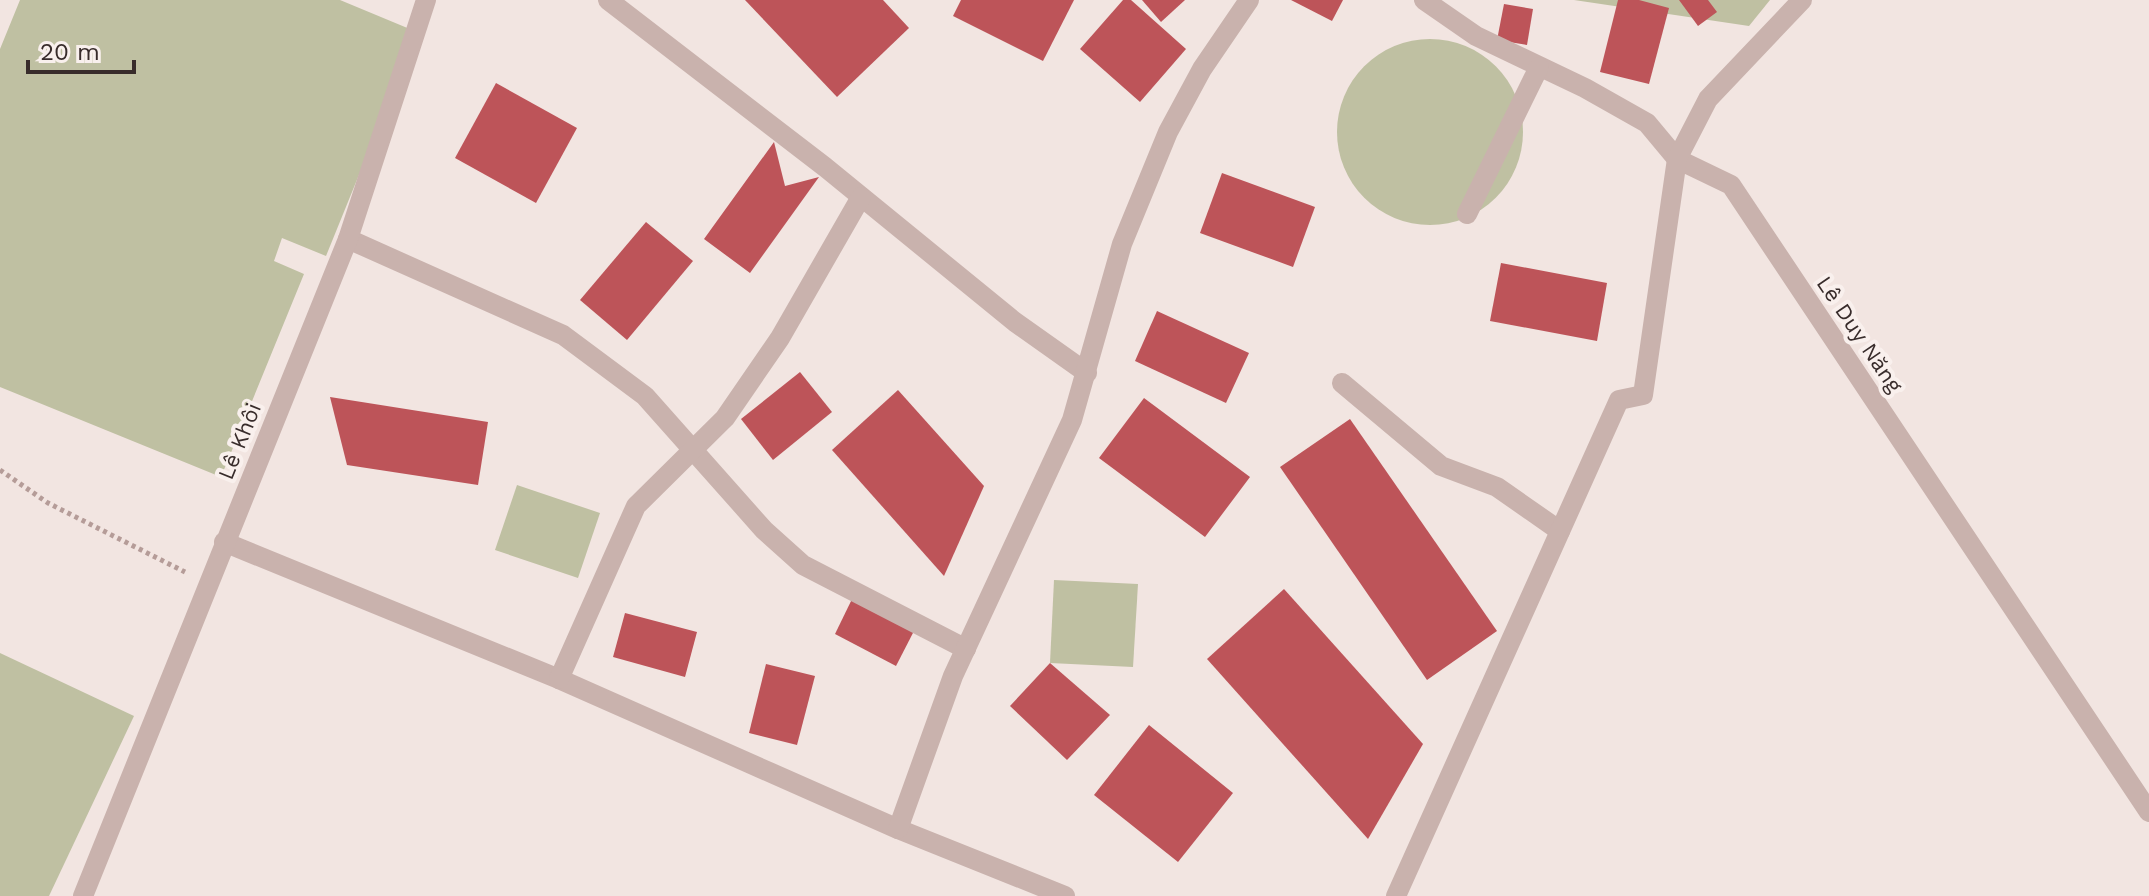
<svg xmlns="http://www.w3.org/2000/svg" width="2149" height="896" font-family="'Work Sans',sans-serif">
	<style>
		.green { fill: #bfc0a2 }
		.building { fill: #bd5459 }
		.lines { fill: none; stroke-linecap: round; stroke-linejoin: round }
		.path { stroke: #b59c98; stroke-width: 5; stroke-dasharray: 4 4; stroke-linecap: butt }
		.minor { stroke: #c9b2ad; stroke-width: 20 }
		.labels { text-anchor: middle; stroke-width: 8; stroke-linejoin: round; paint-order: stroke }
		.street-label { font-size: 22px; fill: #382c2b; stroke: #f9f0ed }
	</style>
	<rect width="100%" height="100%" fill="#f2e5e1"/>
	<g class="green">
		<polygon points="20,0 340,0 417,32 326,256 282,238 274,261 304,274 221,477 0,387 0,49"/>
		<polygon points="1574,0 1770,0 1749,26"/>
		<circle cx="1430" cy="132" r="93"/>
		<polygon points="517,485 600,513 578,578 495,550"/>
		<polygon points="1054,580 1138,584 1133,667 1050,663"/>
		<polygon points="0,653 134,716 49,896 0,896"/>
	</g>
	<g class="building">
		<polygon points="745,0 883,0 909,28 837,97"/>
		<polygon points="961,0 1074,0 1043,61 953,16"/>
		<polygon points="1123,0 1131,0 1186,49 1140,102 1080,49"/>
		<polygon points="1142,0 1185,0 1161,22"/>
		<polygon points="1291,0 1343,0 1332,21"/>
		<polygon points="1618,0 1639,0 1669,8 1649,84 1600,72"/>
		<polygon points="1679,0 1708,0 1717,12 1698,26"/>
		<polygon points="1504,4 1533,9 1527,45 1497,40"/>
		<polygon points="496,83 577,128 536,203 455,158"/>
		<polygon points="774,142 785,186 819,177 750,273 704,239"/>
		<polygon points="1222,173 1315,207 1293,267 1200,233"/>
		<polygon points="646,222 693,261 627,340 580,300"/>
		<polygon points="1501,263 1607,283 1597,341 1490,321"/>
		<polygon points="1157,311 1249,353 1226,403 1135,361"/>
		<polygon points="800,372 832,412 773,460 741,419"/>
		<polygon points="898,390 984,486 944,576 832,450"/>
		<polygon points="330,397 488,422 478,485 347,465"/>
		<polygon points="1144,398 1250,477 1205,537 1099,458"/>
		<polygon points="1350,419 1497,631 1427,680 1280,467"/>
		<polygon points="1284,589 1423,744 1368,839 1207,659"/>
		<polygon points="853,597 915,629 896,666 835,634"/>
		<polygon points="625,613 697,632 685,677 613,657"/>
		<polygon points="1050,663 1110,715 1067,760 1010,706"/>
		<polygon points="766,664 815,676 797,745 749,733"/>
		<polygon points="1149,725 1233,793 1178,862 1094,795"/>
	</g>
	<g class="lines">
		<polyline class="path" points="0,470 48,503 185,572"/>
		<g class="minor">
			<polyline points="608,0 825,167 1015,322 1087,373"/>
			<polyline points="1424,0 1476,36 1585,88 1647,123 1677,159 1731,185 2149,812"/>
			<polyline points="1467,214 1539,67"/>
			<polyline points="348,239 563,335 645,396 764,530 803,565 966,649"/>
			<polyline points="1342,383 1441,466 1497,487 1560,531"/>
			<polyline points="224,542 559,679 898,829 1065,896"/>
			<polyline points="559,679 636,506 725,418 780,338 861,197"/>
			<polyline points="898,829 953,676 1072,420 1122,244 1168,132 1202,69 1249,0"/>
			<polyline points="83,896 348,239 426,0"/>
			<polyline points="1396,896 1619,400 1643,395 1677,159 1708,99 1802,0"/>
		</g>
	</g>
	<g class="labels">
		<g class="street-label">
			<text transform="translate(1860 334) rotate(56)" y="8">Lê Duy Năng</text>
			<text transform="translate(239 441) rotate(-68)" y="8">Lê Khôi</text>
		</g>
	</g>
	<path d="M28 60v12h106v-12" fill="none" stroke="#382c2b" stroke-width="4"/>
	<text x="40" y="60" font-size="24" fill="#382c2b" stroke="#f9f0ed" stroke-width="6" paint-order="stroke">20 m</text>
</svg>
